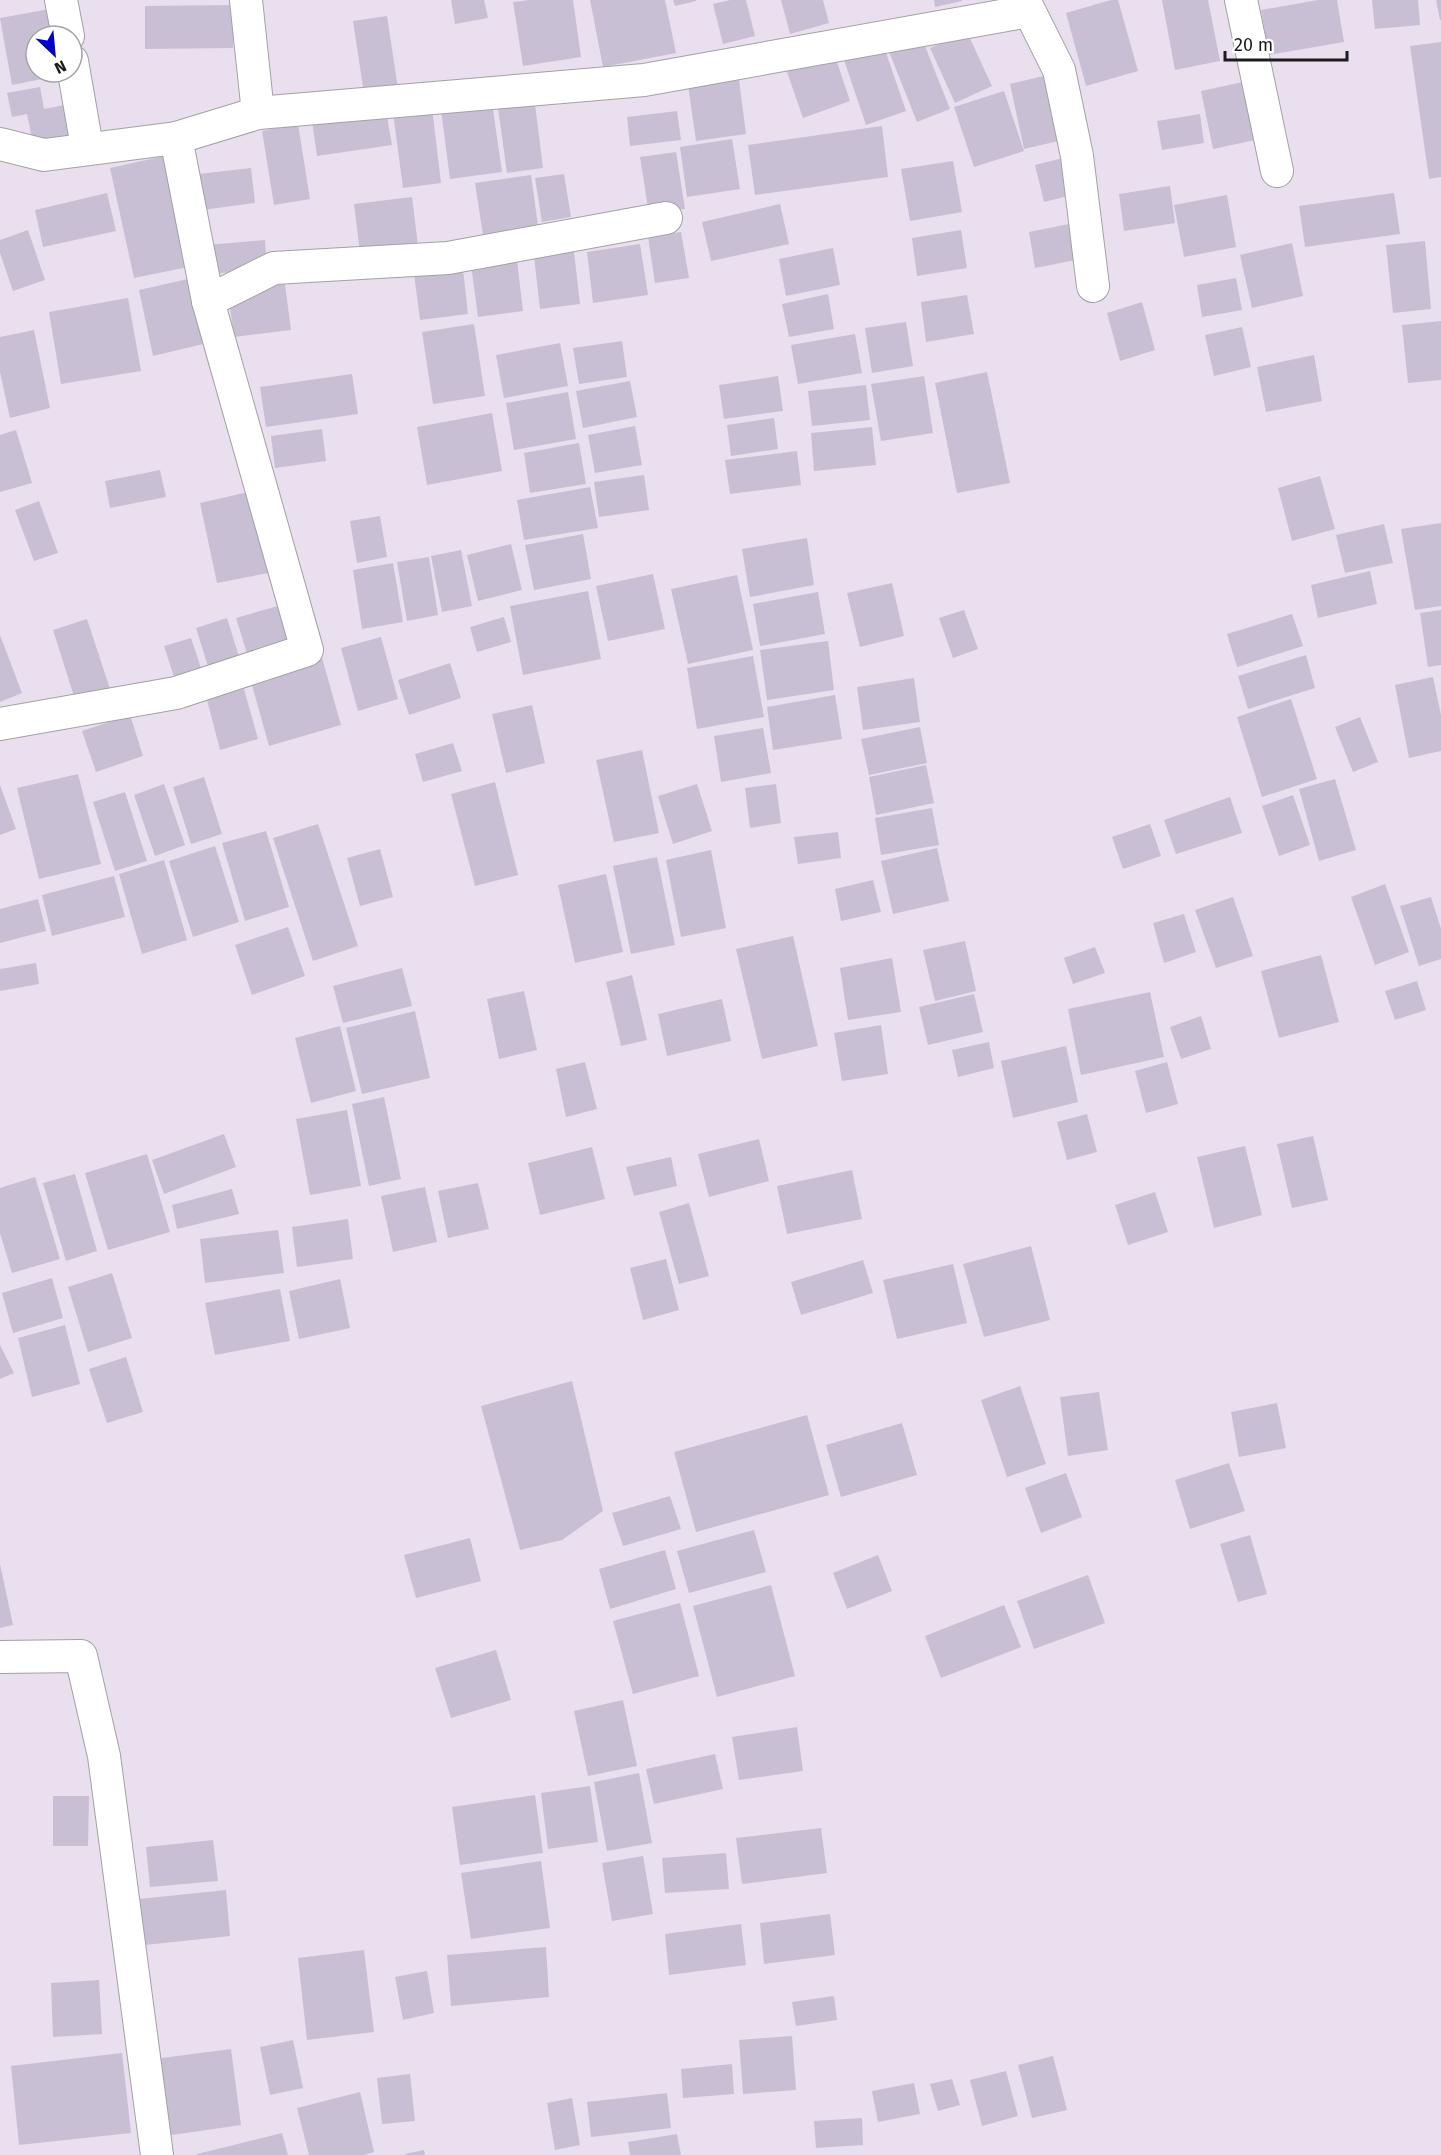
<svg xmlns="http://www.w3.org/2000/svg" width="1441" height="2155" font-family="'Fira Sans',sans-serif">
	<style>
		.building { fill: #c9bfd5 }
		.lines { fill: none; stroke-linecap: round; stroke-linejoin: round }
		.street-casing { stroke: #a2a2a2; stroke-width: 34 }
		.street { stroke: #fff; stroke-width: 32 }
	</style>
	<rect width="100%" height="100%" fill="#eadfee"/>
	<g class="building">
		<polygon points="451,0 484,0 488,18 455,24"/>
		<polygon points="529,0 573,0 581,57 523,66 513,2"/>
		<polygon points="590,0 665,0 676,53 603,67"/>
		<polygon points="673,0 696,0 696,1 675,6"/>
		<polygon points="730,0 746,0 755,36 723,44 713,4"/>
		<polygon points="781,0 823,0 829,23 790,34"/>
		<polygon points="934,0 962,0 962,1 935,7"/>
		<polygon points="1111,0 1118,0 1138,71 1086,86 1066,13"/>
		<polygon points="1162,0 1208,0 1220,61 1175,70"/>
		<polygon points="1318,0 1337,0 1344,42 1269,55 1261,10"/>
		<polygon points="1372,0 1418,0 1420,25 1375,29"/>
		<polygon points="1436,0 1441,0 1441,20 1440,20"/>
		<polygon points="233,5 233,48 145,49 145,6"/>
		<polygon points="55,8 60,36 36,36 36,72 67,72 67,74 12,85 0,18"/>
		<polygon points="387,16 399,95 365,100 353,21"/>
		<polygon points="919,31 950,109 917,122 886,44"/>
		<polygon points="967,32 992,86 955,103 930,48"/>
		<polygon points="882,41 906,111 866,125 842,54"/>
		<polygon points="1441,42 1441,177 1429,179 1410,46"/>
		<polygon points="833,50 850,101 803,118 785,66"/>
		<polygon points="738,72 746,134 696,141 687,78"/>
		<polygon points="1052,74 1067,139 1024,149 1010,84"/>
		<polygon points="1252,80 1265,138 1213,149 1201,91"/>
		<polygon points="40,87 44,109 69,104 75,135 33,143 27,114 12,117 7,93"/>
		<polygon points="1004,91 1024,151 974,167 954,107"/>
		<polygon points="534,96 543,168 507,173 497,101"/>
		<polygon points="492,103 502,172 450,179 441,110"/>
		<polygon points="432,108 441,183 403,188 393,113"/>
		<polygon points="386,111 392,145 317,156 312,121"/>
		<polygon points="677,111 681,140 630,146 627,117"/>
		<polygon points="1200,114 1204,143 1162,150 1157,121"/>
		<polygon points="298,124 310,199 274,205 262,131"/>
		<polygon points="882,126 888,177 755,195 748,145"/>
		<polygon points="732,139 740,189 687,197 680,147"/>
		<polygon points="676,152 685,209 649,214 640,157"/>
		<polygon points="169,155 193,266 134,278 110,168"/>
		<polygon points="1067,157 1076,194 1044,202 1035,165"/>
		<polygon points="953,161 962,212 910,221 901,169"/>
		<polygon points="251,168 255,203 194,211 190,175"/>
		<polygon points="564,174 571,217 542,222 535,178"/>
		<polygon points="531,175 539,233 484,242 475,183"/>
		<polygon points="1170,186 1175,223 1124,231 1119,194"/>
		<polygon points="107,193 116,231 43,247 35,210"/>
		<polygon points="1394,193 1400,234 1305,247 1299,206"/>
		<polygon points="1227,195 1236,247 1184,257 1174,205"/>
		<polygon points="412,197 419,254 361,261 354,204"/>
		<polygon points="780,204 789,244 711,261 702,222"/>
		<polygon points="1079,222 1086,258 1035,268 1029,232"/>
		<polygon points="28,230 45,280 13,291 0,253 0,240"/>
		<polygon points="961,230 967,268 917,276 912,238"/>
		<polygon points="681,232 689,278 655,283 648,237"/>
		<polygon points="265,240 267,269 209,274 206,245"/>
		<polygon points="1425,241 1431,309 1393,313 1386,245"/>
		<polygon points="573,243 580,304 540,309 533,248"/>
		<polygon points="1292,243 1303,296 1252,308 1240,255"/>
		<polygon points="640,244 648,295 593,303 587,252"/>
		<polygon points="833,248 840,285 786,296 779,259"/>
		<polygon points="516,252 523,311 478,317 470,257"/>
		<polygon points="462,260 468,314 420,320 413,266"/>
		<polygon points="197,277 212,342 153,356 139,290"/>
		<polygon points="1236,278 1242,310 1202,317 1197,285"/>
		<polygon points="285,284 291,330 234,337 228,291"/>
		<polygon points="828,294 834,329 789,337 782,304"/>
		<polygon points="967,295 974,334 926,342 921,302"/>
		<polygon points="128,298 141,371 61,384 49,312"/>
		<polygon points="1142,302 1155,350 1120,361 1107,313"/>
		<polygon points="1441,321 1441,380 1408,383 1402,325"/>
		<polygon points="906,322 913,366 872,373 865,328"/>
		<polygon points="474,324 485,396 433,404 422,332"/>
		<polygon points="1242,327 1251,367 1214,376 1205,335"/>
		<polygon points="34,330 50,408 10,418 0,372 0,337"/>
		<polygon points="855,334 862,373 798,384 791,345"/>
		<polygon points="622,341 627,377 579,384 573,348"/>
		<polygon points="560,343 568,386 504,398 496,355"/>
		<polygon points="1314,355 1322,401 1266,412 1257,367"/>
		<polygon points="987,372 1010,483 957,493 935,383"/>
		<polygon points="352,374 358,414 266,427 260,387"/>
		<polygon points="778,376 783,411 724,419 719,385"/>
		<polygon points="924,376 933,433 881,441 871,384"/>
		<polygon points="630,381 637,417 583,428 576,391"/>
		<polygon points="866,385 870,420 812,426 808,391"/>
		<polygon points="568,392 576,439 514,450 506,403"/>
		<polygon points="492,413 502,471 427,485 417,427"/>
		<polygon points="774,418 778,449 731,456 727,425"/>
		<polygon points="635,426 642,465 595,473 588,435"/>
		<polygon points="872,427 876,465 814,471 811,433"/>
		<polygon points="322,429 326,461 275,468 271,436"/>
		<polygon points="16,430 32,483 0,492 0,435"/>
		<polygon points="579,443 586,484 530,493 524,453"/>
		<polygon points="797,451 801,485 730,494 725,460"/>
		<polygon points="160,470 166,497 110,508 105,481"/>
		<polygon points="644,475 649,510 599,517 594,482"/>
		<polygon points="1320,476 1335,529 1292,541 1278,488"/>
		<polygon points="590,487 598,528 524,540 517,500"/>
		<polygon points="257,490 274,572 217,583 200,503"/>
		<polygon points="39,501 58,553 34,561 15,510"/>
		<polygon points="380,516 387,557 357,563 350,521"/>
		<polygon points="1441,523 1441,606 1415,610 1401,529"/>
		<polygon points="1384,524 1393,563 1345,573 1336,535"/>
		<polygon points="583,534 591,579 534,590 525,545"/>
		<polygon points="807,538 814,585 750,597 742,549"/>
		<polygon points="511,544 522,590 478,601 467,555"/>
		<polygon points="461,550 472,606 442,612 431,556"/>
		<polygon points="429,557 438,615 407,621 397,562"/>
		<polygon points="393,563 403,622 362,629 353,570"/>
		<polygon points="1370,571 1377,604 1318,618 1311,585"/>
		<polygon points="653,574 665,629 608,641 596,586"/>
		<polygon points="737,575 753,650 688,664 671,589"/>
		<polygon points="892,583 904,636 860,647 847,593"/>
		<polygon points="588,591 601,659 523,675 510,606"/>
		<polygon points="818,592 825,634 760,646 753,604"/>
		<polygon points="285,604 298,648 250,663 236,618"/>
		<polygon points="964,610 978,649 953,658 939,618"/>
		<polygon points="1441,610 1441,665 1428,667 1420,613"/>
		<polygon points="1292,614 1303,646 1237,667 1227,634"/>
		<polygon points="504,617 511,642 477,652 470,627"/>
		<polygon points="227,618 241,663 210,673 196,628"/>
		<polygon points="87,619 113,698 78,709 53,630"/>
		<polygon points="0,635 22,693 0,702"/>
		<polygon points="381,637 398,699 358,711 341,648"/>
		<polygon points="191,638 205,680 178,689 164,646"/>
		<polygon points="828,641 834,690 767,700 760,650"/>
		<polygon points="1306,655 1315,688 1248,709 1238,676"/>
		<polygon points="753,656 764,717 697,729 687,668"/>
		<polygon points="322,658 341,725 269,746 250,678"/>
		<polygon points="450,663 461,698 409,715 398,680"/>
		<polygon points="1433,677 1441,715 1441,751 1409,758 1395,685"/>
		<polygon points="914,678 920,722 863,730 857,687"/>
		<polygon points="244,689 258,739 220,750 207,700"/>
		<polygon points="835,695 842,739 773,750 767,707"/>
		<polygon points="1291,699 1317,779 1262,797 1237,717"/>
		<polygon points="532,705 545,763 506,773 492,714"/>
		<polygon points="130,715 143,756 96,772 82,731"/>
		<polygon points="1360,717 1378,762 1353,772 1335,727"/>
		<polygon points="920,727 927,763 869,775 861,739"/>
		<polygon points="763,728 771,773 721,782 714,736"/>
		<polygon points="453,743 462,771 423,782 415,754"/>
		<polygon points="642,750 659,833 614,842 596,760"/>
		<polygon points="926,765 934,803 876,815 869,777"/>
		<polygon points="78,774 101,864 39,879 17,788"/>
		<polygon points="204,777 222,834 191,844 173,787"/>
		<polygon points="1335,779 1356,850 1319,861 1299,789"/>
		<polygon points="495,782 518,875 475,886 451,794"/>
		<polygon points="164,784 185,845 155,856 134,795"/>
		<polygon points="697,784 712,831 673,844 658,796"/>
		<polygon points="776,784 781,823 750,828 745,788"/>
		<polygon points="0,785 16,829 0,835"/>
		<polygon points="125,792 147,861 115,871 93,802"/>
		<polygon points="1293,795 1310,845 1279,856 1262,806"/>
		<polygon points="1230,797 1242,833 1176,854 1164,820"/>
		<polygon points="932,808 939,845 881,855 875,818"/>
		<polygon points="318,824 358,946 313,961 273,838"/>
		<polygon points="1150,824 1161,856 1123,869 1112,837"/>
		<polygon points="266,831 289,907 245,921 222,843"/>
		<polygon points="838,832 841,858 798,864 794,837"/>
		<polygon points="215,846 239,922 193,937 169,861"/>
		<polygon points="937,848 949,901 893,914 881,861"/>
		<polygon points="380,849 393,897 360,906 347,858"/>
		<polygon points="711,850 726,928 681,937 666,860"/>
		<polygon points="657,857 675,945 631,954 613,866"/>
		<polygon points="164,860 187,940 142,954 119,874"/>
		<polygon points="606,874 623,952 575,963 558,885"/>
		<polygon points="114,876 125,917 52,936 42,895"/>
		<polygon points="873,880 881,912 841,921 835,889"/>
		<polygon points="1385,884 1409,952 1375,965 1351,897"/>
		<polygon points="1233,897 1253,956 1216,968 1195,910"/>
		<polygon points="1431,897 1441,929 1441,959 1419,966 1400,906"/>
		<polygon points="38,899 46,931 0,943 0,909"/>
		<polygon points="1184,914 1196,952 1164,963 1153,923"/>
		<polygon points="288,927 305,976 252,995 235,945"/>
		<polygon points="793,936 818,1046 762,1059 736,949"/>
		<polygon points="965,941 976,991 935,1001 923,950"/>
		<polygon points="1095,947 1105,973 1073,984 1064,958"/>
		<polygon points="1321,955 1339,1022 1279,1038 1261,971"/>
		<polygon points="892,958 901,1012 848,1020 840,968"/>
		<polygon points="36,963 39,984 0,991 0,969"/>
		<polygon points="402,968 412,1006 343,1023 333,986"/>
		<polygon points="632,975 647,1040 621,1046 606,982"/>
		<polygon points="1417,981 1426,1010 1395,1020 1385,991"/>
		<polygon points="524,991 537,1050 499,1059 487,999"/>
		<polygon points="1150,992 1164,1057 1081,1075 1068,1009"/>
		<polygon points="974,994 983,1032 928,1045 919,1007"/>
		<polygon points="722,999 731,1041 667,1056 658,1014"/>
		<polygon points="415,1011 430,1078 362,1094 346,1028"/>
		<polygon points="1201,1016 1211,1049 1181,1059 1170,1027"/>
		<polygon points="881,1025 888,1074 842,1081 834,1033"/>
		<polygon points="340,1026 356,1091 311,1103 295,1038"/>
		<polygon points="989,1042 994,1068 958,1077 952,1050"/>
		<polygon points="1066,1046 1078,1102 1013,1118 1001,1061"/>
		<polygon points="585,1062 597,1109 566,1117 556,1069"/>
		<polygon points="1167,1062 1178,1104 1146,1113 1135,1071"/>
		<polygon points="384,1097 401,1179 369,1186 352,1104"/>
		<polygon points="347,1110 361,1186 310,1195 296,1119"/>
		<polygon points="1087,1114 1097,1152 1067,1160 1057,1122"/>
		<polygon points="224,1134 236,1167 164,1194 152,1160"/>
		<polygon points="1313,1136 1328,1200 1292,1208 1277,1144"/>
		<polygon points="759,1139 769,1181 709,1197 698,1154"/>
		<polygon points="1245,1146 1262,1215 1214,1228 1197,1157"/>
		<polygon points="592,1147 605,1199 540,1215 528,1163"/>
		<polygon points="147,1154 170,1232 108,1250 85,1173"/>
		<polygon points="671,1157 677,1186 634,1196 626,1167"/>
		<polygon points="852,1170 862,1219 787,1234 777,1186"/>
		<polygon points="75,1174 97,1251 66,1261 43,1183"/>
		<polygon points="35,1177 60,1259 12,1273 0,1233 0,1188"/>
		<polygon points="478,1183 489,1229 448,1238 438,1191"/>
		<polygon points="425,1187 437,1242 393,1252 381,1196"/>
		<polygon points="232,1189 239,1214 177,1229 172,1205"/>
		<polygon points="1155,1192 1168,1232 1128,1245 1115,1205"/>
		<polygon points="689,1203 709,1276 679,1284 659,1212"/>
		<polygon points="348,1219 353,1259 297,1267 292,1227"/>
		<polygon points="278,1230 284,1273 205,1283 200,1239"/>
		<polygon points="1031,1246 1050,1320 984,1337 963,1264"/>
		<polygon points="666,1259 679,1310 643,1320 630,1268"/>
		<polygon points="863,1260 873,1293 801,1315 791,1282"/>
		<polygon points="953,1264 967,1323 897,1339 883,1280"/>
		<polygon points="112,1273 132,1338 88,1352 68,1287"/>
		<polygon points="52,1278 63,1318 13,1333 2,1293"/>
		<polygon points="340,1279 350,1328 299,1339 289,1291"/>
		<polygon points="280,1289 290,1341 215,1355 205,1303"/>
		<polygon points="65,1325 80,1384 32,1397 18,1338"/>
		<polygon points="0,1345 14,1373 0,1379"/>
		<polygon points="126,1357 143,1412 107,1423 89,1369"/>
		<polygon points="572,1381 603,1511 562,1540 520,1550 481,1406"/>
		<polygon points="1020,1386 1046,1464 1007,1477 981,1400"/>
		<polygon points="1099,1392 1108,1450 1068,1456 1060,1397"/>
		<polygon points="1277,1403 1286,1448 1239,1457 1231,1412"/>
		<polygon points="807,1415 829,1495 696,1532 674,1452"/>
		<polygon points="902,1423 917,1475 841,1497 826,1445"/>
		<polygon points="1229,1463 1245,1511 1190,1529 1175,1480"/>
		<polygon points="1066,1473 1082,1517 1041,1533 1025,1488"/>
		<polygon points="670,1496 681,1529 623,1546 612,1513"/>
		<polygon points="754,1530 766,1572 689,1593 677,1551"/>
		<polygon points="1250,1535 1267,1594 1238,1602 1220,1544"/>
		<polygon points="470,1538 481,1581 416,1598 404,1555"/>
		<polygon points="665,1550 676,1589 610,1609 599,1569"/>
		<polygon points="878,1555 892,1591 847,1609 833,1573"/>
		<polygon points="0,1564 13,1625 0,1628"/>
		<polygon points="1088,1575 1105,1623 1034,1649 1017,1601"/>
		<polygon points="771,1585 795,1676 717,1697 693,1606"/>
		<polygon points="680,1603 699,1676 633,1694 613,1621"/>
		<polygon points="1004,1605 1021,1647 941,1678 925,1636"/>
		<polygon points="496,1650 511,1700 451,1718 435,1668"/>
		<polygon points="623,1700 637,1766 588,1776 574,1711"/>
		<polygon points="797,1727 803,1771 739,1780 732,1737"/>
		<polygon points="715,1754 723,1789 654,1804 646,1769"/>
		<polygon points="639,1773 652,1843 607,1851 594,1782"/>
		<polygon points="590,1786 598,1842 548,1849 541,1793"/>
		<polygon points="535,1795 543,1853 460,1865 452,1807"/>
		<polygon points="53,1796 89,1796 88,1846 53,1846"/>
		<polygon points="821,1828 827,1873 742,1884 736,1838"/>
		<polygon points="213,1840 218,1881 150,1887 146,1847"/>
		<polygon points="726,1853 729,1889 665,1893 662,1858"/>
		<polygon points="643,1856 653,1914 612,1921 602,1863"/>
		<polygon points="541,1861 550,1928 471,1939 461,1873"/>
		<polygon points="226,1890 230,1936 145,1945 139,1899"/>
		<polygon points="830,1914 835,1955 764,1964 760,1923"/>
		<polygon points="741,1924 746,1965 669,1975 665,1934"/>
		<polygon points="546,1947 549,1997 451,2006 447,1955"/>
		<polygon points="364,1950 374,2032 307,2040 298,1958"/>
		<polygon points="427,1971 434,2013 403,2020 395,1977"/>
		<polygon points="99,1980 102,2034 53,2037 51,1983"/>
		<polygon points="834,1996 837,2020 796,2026 792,2002"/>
		<polygon points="792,2036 796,2090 743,2094 739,2040"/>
		<polygon points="293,2040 303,2088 270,2095 260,2047"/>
		<polygon points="231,2049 241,2125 165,2136 154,2059"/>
		<polygon points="122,2053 131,2133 19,2145 11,2066"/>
		<polygon points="1053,2056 1067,2110 1032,2118 1018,2065"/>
		<polygon points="732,2064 734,2094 683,2098 681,2069"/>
		<polygon points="1006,2071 1018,2116 982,2126 970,2080"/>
		<polygon points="410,2074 415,2121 382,2124 377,2078"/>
		<polygon points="952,2079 960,2105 938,2111 930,2084"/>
		<polygon points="914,2083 920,2114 878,2122 872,2091"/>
		<polygon points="360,2092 374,2152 364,2155 309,2155 297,2108"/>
		<polygon points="667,2093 671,2128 591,2137 587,2102"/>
		<polygon points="572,2098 580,2145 555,2150 547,2103"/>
		<polygon points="862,2118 863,2145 816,2148 814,2121"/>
		<polygon points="282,2133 288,2155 197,2155 197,2154"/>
		<polygon points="677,2134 681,2155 630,2155 628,2142"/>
		<polygon points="424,2150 425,2155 405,2155 405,2154"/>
	</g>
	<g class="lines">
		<defs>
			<g id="street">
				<polyline points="61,0 68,36"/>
				<polyline points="246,0 258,113"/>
				<polyline points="1024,0 1059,70 1077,156 1093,286"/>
				<polyline points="1241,0 1277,171"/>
				<polyline points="72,61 87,147"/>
				<polyline points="0,144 44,155 176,138 258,113 644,80 1029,11"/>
				<polyline points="208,301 274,268 448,258 666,218"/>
				<polyline points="0,724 176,693 307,650 208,301 176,138"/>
				<polyline points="0,1657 81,1656 104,1756 157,2155"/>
			</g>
		</defs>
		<use href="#street" class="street-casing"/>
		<use href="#street" class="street"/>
	</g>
	<g transform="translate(54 54) rotate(154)"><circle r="28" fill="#ffffff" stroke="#a4a4a4" stroke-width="1.5"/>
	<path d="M0-4.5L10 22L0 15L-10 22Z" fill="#0500c7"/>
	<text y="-9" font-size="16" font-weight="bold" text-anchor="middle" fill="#1b1b1b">N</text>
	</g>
	<path d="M1225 51v9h122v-9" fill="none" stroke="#1b1b1b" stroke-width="3"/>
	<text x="1234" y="51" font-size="18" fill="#1b1b1b" stroke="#ffffff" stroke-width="4.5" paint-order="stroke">20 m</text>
</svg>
